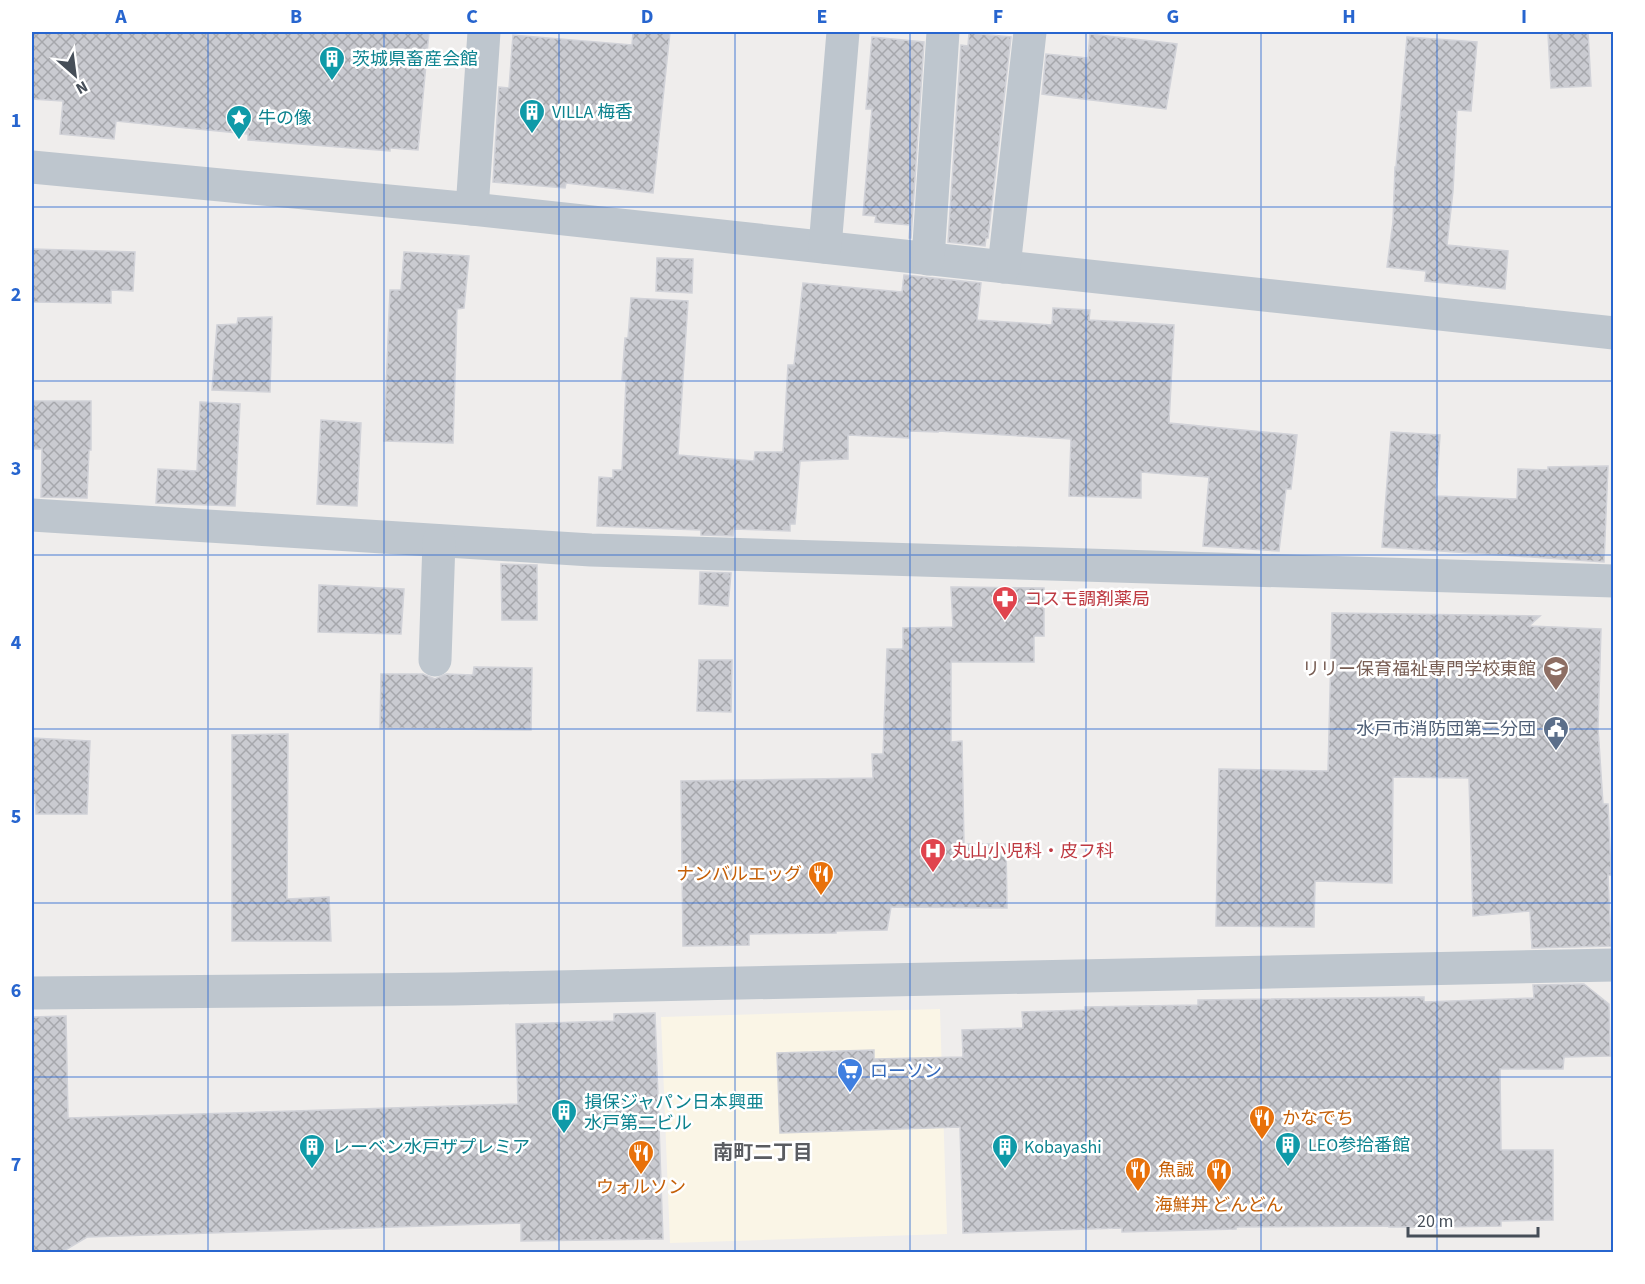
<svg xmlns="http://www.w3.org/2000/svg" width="1645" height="1284" font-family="'Source Sans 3','Noto Sans JP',sans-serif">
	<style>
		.commercial { fill: #faf5e6 }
		.building { fill: url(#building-cross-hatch); stroke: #d1d2d8; stroke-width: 1.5 }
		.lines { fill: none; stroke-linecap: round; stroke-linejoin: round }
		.minor { stroke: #bec6ce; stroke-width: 33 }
		.grid { fill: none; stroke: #2765cf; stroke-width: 1.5; stroke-opacity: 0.55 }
		.labels { text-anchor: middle; stroke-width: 5; stroke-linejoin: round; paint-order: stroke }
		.culture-label { font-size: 18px; fill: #0d838f; stroke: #fff; text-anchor: start }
		.health-label { font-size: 18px; fill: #be3a42; stroke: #fff; text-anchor: start }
		.education-label { font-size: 18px; fill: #785e54; stroke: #fff; text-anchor: end }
		.service-label { font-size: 18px; fill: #4e5e75; stroke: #fff; text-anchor: end }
		.food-label { font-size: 18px; fill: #c56008; stroke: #fff; text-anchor: start }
		.shop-label { font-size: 18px; fill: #366cbe; stroke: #fff; text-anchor: start }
		.neighbourhood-label { font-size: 20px; font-weight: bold; fill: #5a5c61; stroke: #fff }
		.neatline { fill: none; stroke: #2765cf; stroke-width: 2 }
		.grid-label { font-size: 20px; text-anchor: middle; font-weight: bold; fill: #2765cf }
	</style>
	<defs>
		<pattern id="building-cross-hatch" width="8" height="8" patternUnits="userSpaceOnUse" patternTransform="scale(1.5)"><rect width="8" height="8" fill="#cacbd1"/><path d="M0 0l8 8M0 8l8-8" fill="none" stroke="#a6a7ac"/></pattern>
	</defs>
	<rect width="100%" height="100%" fill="#efedec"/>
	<polygon class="commercial" points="940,1009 947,1234 670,1243 661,1017"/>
	<g class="building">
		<polygon points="32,32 429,32 418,150 390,148 390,151 248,140 248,134 116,121 114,139 60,134 63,101 32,99"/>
		<polygon points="633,32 670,32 653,193 566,183 565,188 493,182 499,87 509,88 513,35 632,45"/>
		<polygon points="1588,32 1591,86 1551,88 1548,34"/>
		<polygon points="969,33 1011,37 988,238 986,238 985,246 948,242 961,45 968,46"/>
		<polygon points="1090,34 1177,44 1166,109 1042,94 1046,54 1088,58"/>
		<polygon points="872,37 924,42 911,238 909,238 910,225 875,222 876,216 863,215 872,109 866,109"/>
		<polygon points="1407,37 1477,42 1471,111 1457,110 1453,191 1447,245 1508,251 1505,289 1425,281 1426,271 1387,267 1393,222 1395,167 1396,167"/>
		<polygon points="32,249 135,252 133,291 111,290 111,303 32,302"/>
		<polygon points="404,252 469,256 464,308 457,309 453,443 384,441 390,290 401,290"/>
		<polygon points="657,258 693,259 692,293 656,291"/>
		<polygon points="904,275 981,283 977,320 1052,325 1053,308 1090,310 1089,320 1174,325 1169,423 1297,435 1291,489 1286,489 1279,551 1203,546 1209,477 1141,472 1141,498 1069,496 1071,439 938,431 938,432 909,431 909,438 848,435 848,459 800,461 795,524 790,524 790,531 734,529 733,536 701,535 701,530 597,526 599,477 613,478 613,470 622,470 626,381 622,380 625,338 628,338 631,298 688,301 678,455 754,461 755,452 783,452 788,365 794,365 803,283 902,292"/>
		<polygon points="272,317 270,392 212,390 217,325 237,324 238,318"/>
		<polygon points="32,401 91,401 91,450 89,450 87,498 41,497 42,449 32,449"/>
		<polygon points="200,402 240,404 235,506 156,503 158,469 197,471"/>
		<polygon points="321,420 361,423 357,506 317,504"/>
		<polygon points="1391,432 1440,435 1436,496 1517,499 1518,469 1548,470 1548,467 1608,466 1604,562 1382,547"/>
		<polygon points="501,564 537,565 537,620 502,620"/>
		<polygon points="700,572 731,573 728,606 699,604"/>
		<polygon points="319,585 404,589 401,634 318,632"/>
		<polygon points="951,587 1044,588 1044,636 1034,636 1034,662 951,662 951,742 962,741 964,844 1006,844 1007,908 891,907 887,930 836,931 836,933 749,934 749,945 683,946 681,781 873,778 872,754 883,754 887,649 903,649 903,628 953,627"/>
		<polygon points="1332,613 1540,616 1529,626 1601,629 1598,728 1603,804 1608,804 1611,875 1608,875 1611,946 1532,948 1530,911 1473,916 1469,778 1393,777 1392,883 1315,881 1314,927 1216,926 1219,769 1328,771"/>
		<polygon points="699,660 732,660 731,712 697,711"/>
		<polygon points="474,667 532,668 531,730 380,728 381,674 423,674 435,679 446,674 473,675"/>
		<polygon points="288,734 287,899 329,897 331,941 232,941 232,735"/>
		<polygon points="32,738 90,741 87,814 36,814 35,795 32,794"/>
		<polygon points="1584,984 1609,1004 1610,1056 1564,1057 1563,1069 1500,1069 1501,1150 1553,1150 1553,1220 1501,1221 1501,1226 1435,1227 1389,1227 1389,1226 1236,1227 1236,1229 1122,1232 1122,1228 963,1233 960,1127 780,1133 777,1053 874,1050 874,1059 963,1057 962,1030 1023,1028 1022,1012 1085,1010 1085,1007 1198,1005 1198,1000 1424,997 1424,1002 1534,998 1533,985"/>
		<polygon points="655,1013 663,1239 521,1241 521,1223 87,1237 62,1252 32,1252 32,1017 66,1016 68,1118 518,1104 516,1024 614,1021 614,1014"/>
	</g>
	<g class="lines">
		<g class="minor">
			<polyline points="32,167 472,209 1614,333"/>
			<polyline points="472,209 484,32"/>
			<polyline points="825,247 843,32"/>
			<polyline points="928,259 943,32"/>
			<polyline points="1004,267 1030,32"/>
			<polyline points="32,515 591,550 1614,581"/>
			<polyline points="435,660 439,541"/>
			<polyline points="32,993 454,989 1614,965"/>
		</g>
	</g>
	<path class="grid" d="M208 32V1252M384 32V1252M559 32V1252M735 32V1252M910 32V1252M1086 32V1252M1261 32V1252M1437 32V1252M32 207H1614M32 381H1614M32 555H1614M32 729H1614M32 903H1614M32 1077H1614"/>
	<defs>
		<symbol id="building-pin" viewBox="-11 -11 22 30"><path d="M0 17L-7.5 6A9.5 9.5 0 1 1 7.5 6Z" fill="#0f9aa8" stroke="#fff"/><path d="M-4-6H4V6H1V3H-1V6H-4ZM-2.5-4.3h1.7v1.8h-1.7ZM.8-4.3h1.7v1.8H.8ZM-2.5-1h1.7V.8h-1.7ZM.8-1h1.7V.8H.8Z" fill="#fff"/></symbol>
		<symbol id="sight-pin" viewBox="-11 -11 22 30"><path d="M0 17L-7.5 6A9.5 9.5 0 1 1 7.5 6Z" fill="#0f9aa8" stroke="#fff"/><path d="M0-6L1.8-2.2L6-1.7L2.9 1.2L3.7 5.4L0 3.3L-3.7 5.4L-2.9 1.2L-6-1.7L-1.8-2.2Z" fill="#fff"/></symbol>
		<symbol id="pharmacy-pin" viewBox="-11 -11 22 30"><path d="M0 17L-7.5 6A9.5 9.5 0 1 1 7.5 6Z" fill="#e0444e" stroke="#fff"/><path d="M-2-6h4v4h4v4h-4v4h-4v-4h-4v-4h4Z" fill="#fff"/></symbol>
		<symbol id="university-pin" viewBox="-11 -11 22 30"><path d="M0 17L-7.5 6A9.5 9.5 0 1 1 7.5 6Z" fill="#8d6e63" stroke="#fff"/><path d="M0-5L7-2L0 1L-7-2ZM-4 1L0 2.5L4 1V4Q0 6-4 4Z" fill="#fff"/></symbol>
		<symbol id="civic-pin" viewBox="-11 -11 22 30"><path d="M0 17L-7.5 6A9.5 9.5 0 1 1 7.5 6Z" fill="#5c6f8a" stroke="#fff"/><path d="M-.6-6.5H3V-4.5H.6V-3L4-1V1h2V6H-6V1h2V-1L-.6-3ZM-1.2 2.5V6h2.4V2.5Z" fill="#fff"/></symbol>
		<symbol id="hospital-pin" viewBox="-11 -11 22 30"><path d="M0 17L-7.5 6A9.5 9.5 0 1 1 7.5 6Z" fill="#e0444e" stroke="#fff"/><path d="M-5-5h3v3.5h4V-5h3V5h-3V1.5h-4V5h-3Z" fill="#fff"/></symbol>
		<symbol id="restaurant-pin" viewBox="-11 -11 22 30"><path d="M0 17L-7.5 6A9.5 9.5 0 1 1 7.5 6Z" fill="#e8710a" stroke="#fff"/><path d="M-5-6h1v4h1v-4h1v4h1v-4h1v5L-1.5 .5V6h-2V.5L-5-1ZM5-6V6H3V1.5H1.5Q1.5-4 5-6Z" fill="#fff"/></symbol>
		<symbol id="supermarket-pin" viewBox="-11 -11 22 30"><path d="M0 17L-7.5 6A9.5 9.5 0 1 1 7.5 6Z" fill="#3f7fe0" stroke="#fff"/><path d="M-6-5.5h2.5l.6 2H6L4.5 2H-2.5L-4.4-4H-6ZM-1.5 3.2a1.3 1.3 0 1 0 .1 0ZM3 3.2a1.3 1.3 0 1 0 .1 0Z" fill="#fff"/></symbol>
	</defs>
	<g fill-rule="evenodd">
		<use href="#building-pin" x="317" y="44" width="30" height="40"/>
		<use href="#building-pin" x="517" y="97" width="30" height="40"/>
		<use href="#sight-pin" x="224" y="103" width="30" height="40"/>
		<use href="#pharmacy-pin" x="990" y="584" width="30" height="40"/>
		<use href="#university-pin" x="1541" y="654" width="30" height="40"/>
		<use href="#civic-pin" x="1541" y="714" width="30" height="40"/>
		<use href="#hospital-pin" x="918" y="836" width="30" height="40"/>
		<use href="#restaurant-pin" x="806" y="859" width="30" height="40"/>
		<use href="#supermarket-pin" x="835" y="1056" width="30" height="40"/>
		<use href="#building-pin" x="549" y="1097" width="30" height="40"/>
		<use href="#restaurant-pin" x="1247" y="1103" width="30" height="40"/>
		<use href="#building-pin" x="1273" y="1130" width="30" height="40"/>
		<use href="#building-pin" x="297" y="1132" width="30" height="40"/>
		<use href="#building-pin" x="990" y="1132" width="30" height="40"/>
		<use href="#restaurant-pin" x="626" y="1138" width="30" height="40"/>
		<use href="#restaurant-pin" x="1123" y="1155" width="30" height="40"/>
		<use href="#restaurant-pin" x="1204" y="1156" width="30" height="40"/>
	</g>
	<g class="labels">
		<g class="culture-label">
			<text x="352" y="65">茨城県畜産会館</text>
			<text x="552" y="118">VILLA 梅香</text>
			<text x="258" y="124">牛の像</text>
			<text x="584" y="1108">損保ジャパン日本興亜<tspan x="584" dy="21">水戸第二ビル</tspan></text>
			<text x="1308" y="1151">LEO参拾番館</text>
			<text x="332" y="1153">レーベン水戸ザプレミア</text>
			<text x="1024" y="1153">Kobayashi</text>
		</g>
		<g class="health-label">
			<text x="1024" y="605">コスモ調剤薬局</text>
			<text x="952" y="857">丸山小児科・皮フ科</text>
		</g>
		<g class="education-label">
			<text x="1536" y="675">リリー保育福祉専門学校東館</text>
		</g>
		<g class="service-label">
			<text x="1536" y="735">水戸市消防団第二分団</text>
		</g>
		<g class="food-label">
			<text x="802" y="880" text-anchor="end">ナンバルエッグ</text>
			<text x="1282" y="1124">かなでち</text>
			<text x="1158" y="1176">魚誠</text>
			<text x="641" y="1193" text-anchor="middle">ウォルソン</text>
			<text x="1219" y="1211" text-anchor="middle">海鮮丼 どんどん</text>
		</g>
		<g class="shop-label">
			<text x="870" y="1077">ローソン</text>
		</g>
		<g class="neighbourhood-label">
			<text x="763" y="1159">南町二丁目</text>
		</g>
	</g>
	<rect width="1645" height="1284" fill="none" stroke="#ffffff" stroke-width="66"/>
	<g transform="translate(75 75) rotate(152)" stroke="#ffffff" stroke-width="4.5" paint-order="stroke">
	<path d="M0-4.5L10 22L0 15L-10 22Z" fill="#464e58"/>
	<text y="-9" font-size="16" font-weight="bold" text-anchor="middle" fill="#464e58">N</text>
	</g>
	<path d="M1408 1227v9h130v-9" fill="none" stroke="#464e58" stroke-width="3"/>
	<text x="1417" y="1227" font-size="18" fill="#464e58" stroke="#ffffff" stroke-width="4.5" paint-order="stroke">20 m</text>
	<rect x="33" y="33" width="1579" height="1218" class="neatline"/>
	<g class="grid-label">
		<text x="121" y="23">A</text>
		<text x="296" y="23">B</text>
		<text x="472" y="23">C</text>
		<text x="647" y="23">D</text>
		<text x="822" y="23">E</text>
		<text x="998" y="23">F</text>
		<text x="1173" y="23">G</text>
		<text x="1349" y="23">H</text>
		<text x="1524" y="23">I</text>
		<text x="16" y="127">1</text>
		<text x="16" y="301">2</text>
		<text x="16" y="475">3</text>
		<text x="16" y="649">4</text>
		<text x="16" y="823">5</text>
		<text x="16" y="997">6</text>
		<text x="16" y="1171">7</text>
	</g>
</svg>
